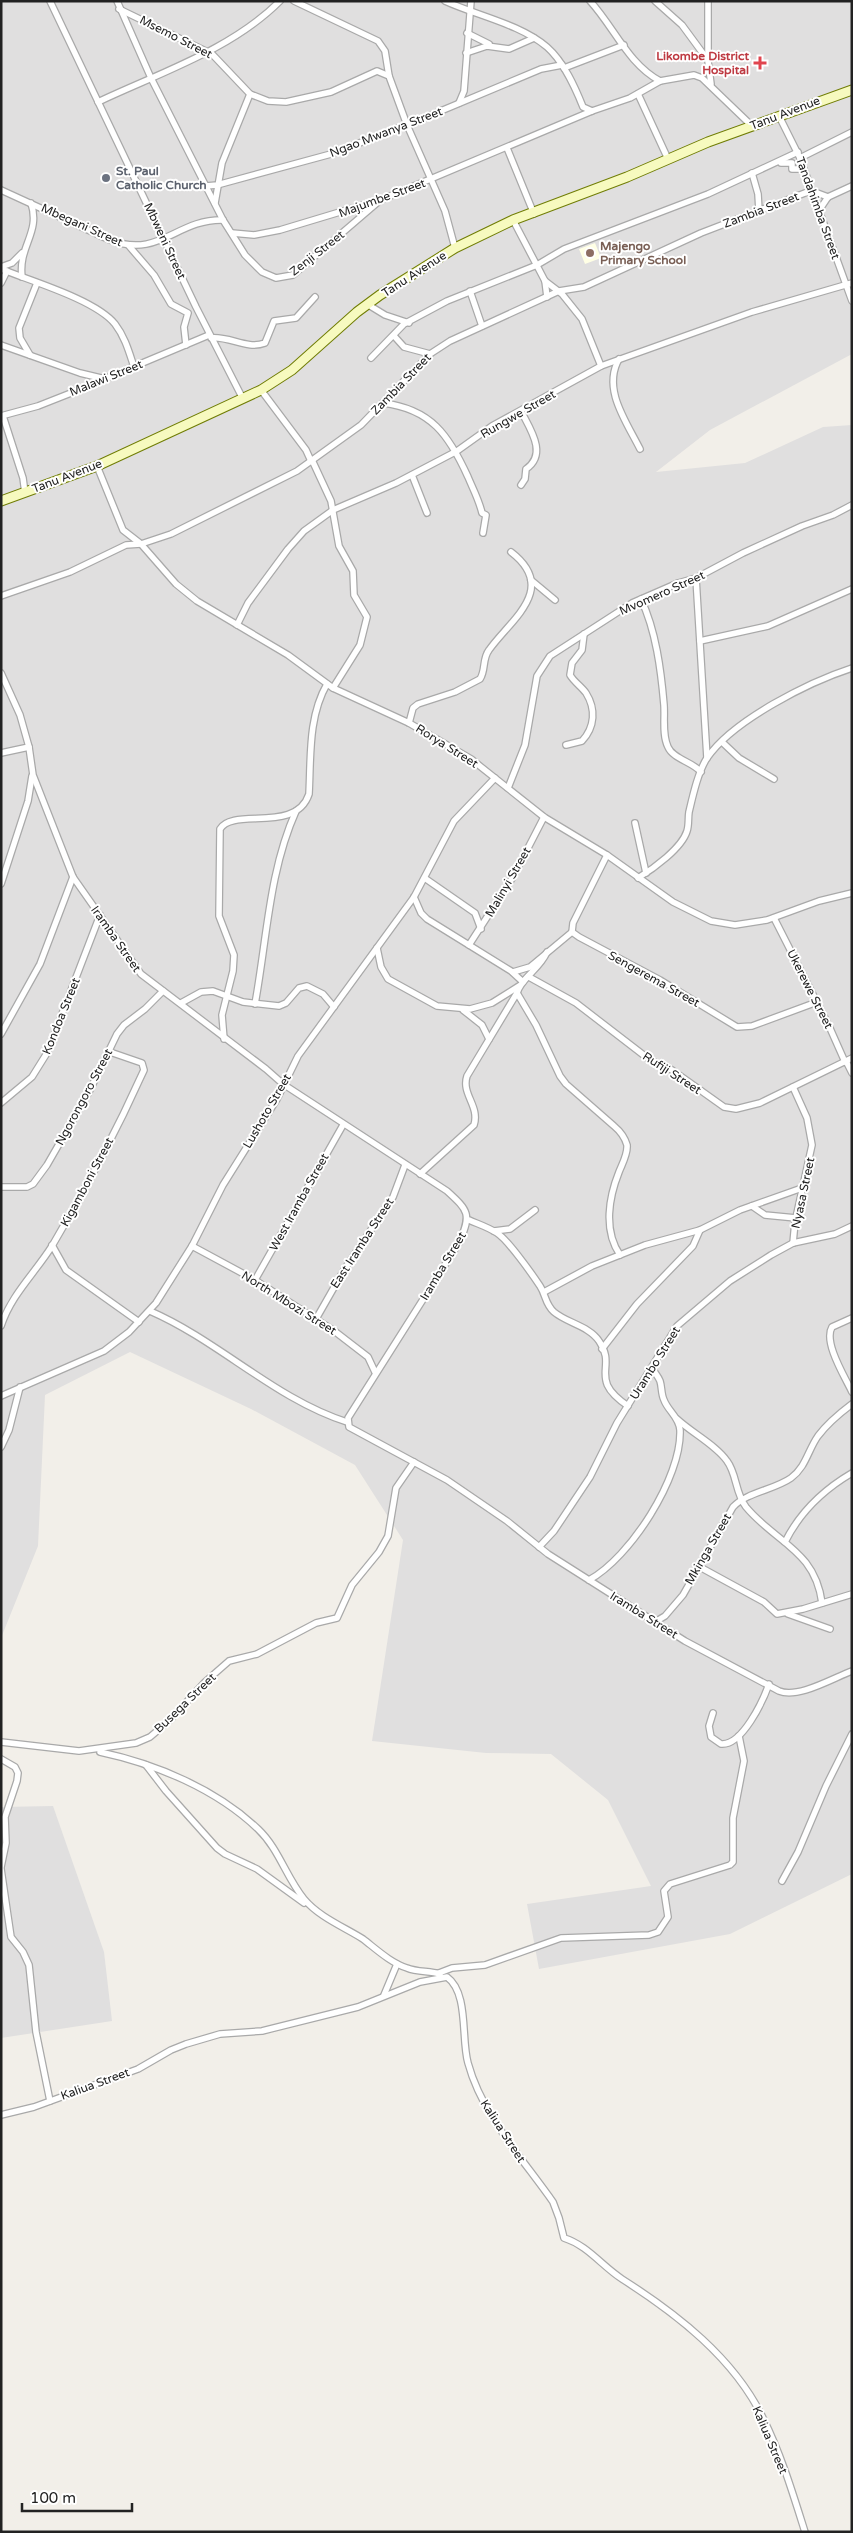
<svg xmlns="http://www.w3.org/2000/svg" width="853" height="2533" font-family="'Varela Round',sans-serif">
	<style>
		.residential { fill: #e0dfdf }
		.education { fill: #ffffe5 }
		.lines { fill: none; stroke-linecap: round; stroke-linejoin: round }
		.street-casing { stroke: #a9a9a9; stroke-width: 8 }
		.secondary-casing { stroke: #707d05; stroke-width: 11 }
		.street { stroke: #fff; stroke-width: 5.5 }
		.secondary { stroke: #f7fabf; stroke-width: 9 }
		.health-dot { fill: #e0444e; stroke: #fff; stroke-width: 2 }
		.worship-dot { fill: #6b7280; stroke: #fff; stroke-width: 2 }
		.education-dot { fill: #8d6e63; stroke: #fff; stroke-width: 2 }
		.labels { text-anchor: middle; stroke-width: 4; stroke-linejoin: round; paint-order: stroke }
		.street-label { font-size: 12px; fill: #222; stroke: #fff }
		.health-label { font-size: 12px; font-weight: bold; fill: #be3a42; stroke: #fff; text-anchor: end }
		.worship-label { font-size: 12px; font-weight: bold; fill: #5b616d; stroke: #fff; text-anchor: start }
		.education-label { font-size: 12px; font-weight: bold; fill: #785e54; stroke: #fff; text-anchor: start }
	</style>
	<rect width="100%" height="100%" fill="#f2efe9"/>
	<g class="residential">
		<polygon points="1,1 852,1 852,354 710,430 656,472 745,463 823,427 852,425 852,1874 730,1934 539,1969 527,1904 651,1886 608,1800 551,1754 486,1753 372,1741 403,1540 355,1465 251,1409 130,1352 45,1395 38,1546 1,1638"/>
		<polygon points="53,1806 104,1952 112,2021 1,2038 1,1807"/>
	</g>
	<polygon class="education" points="595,243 601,258 585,264 579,249"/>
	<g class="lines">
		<defs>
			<g id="street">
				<polyline points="50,1 196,307 243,399"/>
				<polyline points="117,1 151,78 223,220 245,255 262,272 276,278 293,275 377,203"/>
				<polyline points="294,1 378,41 385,51 389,76"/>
				<path d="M445 1C478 16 520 24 547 47 564 62 575 87 583 107L592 111"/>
				<path d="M590 1C614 27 628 64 660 81"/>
				<polyline points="655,1 682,25 707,59"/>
				<polyline points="708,1 708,61 711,84"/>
				<polyline points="119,9 212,54 250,94 268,101 286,102 331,92 377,71 389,76 407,125 445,211 455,248"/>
				<polyline points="467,33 489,44"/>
				<polyline points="466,53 487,46 509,49 534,38"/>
				<polyline points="564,68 624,45"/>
				<polyline points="638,94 668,159"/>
				<path d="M98 102C159 73 231 50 280 1"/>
				<polyline points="459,103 464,91 471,1"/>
				<polyline points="779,116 800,158 852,301"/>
				<polyline points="507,148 534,214"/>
				<polyline points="800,158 852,132"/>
				<polyline points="781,163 792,163 792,169 803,169"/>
				<polyline points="752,173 758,194 759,211"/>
				<polyline points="206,186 217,185 331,154 424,118 541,69 562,65"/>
				<path d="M1 190 110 240C160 259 176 219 223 220"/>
				<polyline points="215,203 222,163 250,94"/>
				<polyline points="820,209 828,197 852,186"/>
				<polyline points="513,220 545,281 547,297"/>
				<polyline points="232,233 254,235 280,230 383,199 592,111 630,98 660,81 694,75 702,78 752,126"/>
				<polyline points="129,246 154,275 171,304 188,313 184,327 186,345"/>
				<polyline points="1,267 12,263 22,253"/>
				<path d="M1 269C31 281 96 300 115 324 125 337 129 352 134 367"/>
				<path d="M22 277C18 246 41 233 31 203"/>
				<polyline points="545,281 562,294 582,319 601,366"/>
				<polyline points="1,283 7,271"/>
				<polyline points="470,291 482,326"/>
				<polyline points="367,304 385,315 409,323"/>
				<polyline points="395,337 404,347 430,354"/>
				<path d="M211 338C230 336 247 350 265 343L274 321 296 318 315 297"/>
				<polyline points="1,345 80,373 105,379"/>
				<polyline points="30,355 20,338 19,328 37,283"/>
				<polyline points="371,358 404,324 447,301 537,265 564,249 708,194 798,152"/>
				<path d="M619 359C602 389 626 421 640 449"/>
				<polyline points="261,390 306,450 311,461"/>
				<path d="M383 403C431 409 449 435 468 477 473 489 479 500 482 513L486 515 483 533"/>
				<path d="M521 411C530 429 548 454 526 469L525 479 521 485"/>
				<polyline points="1,416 38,406 71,393 209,335"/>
				<polyline points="3,416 23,478 25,493"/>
				<polyline points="312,460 331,501 339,546 353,571 354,595 367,617 360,645 333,688"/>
				<polyline points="97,466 123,530 141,544 176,584 197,601 288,655 333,688 409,723 471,759 544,817 607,855 673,902 711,921 735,925 767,920 819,901 852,893"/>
				<polyline points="412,475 427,513"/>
				<polyline points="696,578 707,758"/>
				<polyline points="531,580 555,600"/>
				<polyline points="1,596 70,572 126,545 141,544 171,534 297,471 361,425 430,354 450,341 559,291 584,287 701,233 805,193 812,191 828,197"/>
				<path d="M641 599C656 631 661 670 664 705 665 718 662 735 668 747 673 759 693 762 701 772"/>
				<polyline points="237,625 248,603 288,549 304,531 333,510 396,483 457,451 492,426 601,366 752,312 852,283"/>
				<polyline points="700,641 768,626 852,589"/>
				<path d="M1 673 20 715 29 747 33 775 73 877 141 974 266 1069 283 1084 447 1191C469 1211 471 1214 460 1241L348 1418 349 1427 447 1480 507 1521 548 1554 685 1641 779 1691C798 1699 833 1678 852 1671"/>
				<path d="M409 723 413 708 418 704 455 692 480 679C486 670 482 659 489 650 510 620 559 589 511 552"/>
				<polyline points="722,742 739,758 774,779"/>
				<path d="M566 745 582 741C595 727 596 709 586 693 581 686 574 682 570 675L572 663 582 650 584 634"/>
				<polyline points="1,753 29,747"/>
				<polyline points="508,788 525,745 537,676 550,656 632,603 678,583 696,578 743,553 802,526 833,515 852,505"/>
				<polyline points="635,823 646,873"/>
				<polyline points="607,855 573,923 572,932 579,937 660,980 737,1027 752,1026 817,1002"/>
				<path d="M638 878C653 869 682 848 687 831 689 825 688 818 689 812 693 795 698 772 707 758 733 720 809 682 852 668"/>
				<polyline points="426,879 475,913 481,929"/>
				<polyline points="1,884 28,801 32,776"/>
				<polyline points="414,897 421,913 427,919 511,971 523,982"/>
				<polyline points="774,918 829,1026 845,1062"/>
				<polyline points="469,945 513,877 544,817"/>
				<polyline points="377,948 381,967 388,979 437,1006 470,1009 492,1003 519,986"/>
				<polyline points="513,972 530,967 572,932"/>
				<polyline points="529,977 576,1003 650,1060 672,1070 724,1107 736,1109 760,1103 852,1058"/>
				<path d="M517 993 536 1025 560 1076 566 1084 614 1126C620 1131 625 1138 627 1145 628 1154 622 1164 619 1172 609 1197 603 1230 620 1255"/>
				<polyline points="181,1003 201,992 213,991 243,1002 279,1006 286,1003 299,988 307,986 323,994 334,1007"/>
				<path d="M255 1004C267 939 269 871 296 811"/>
				<polyline points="463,1010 482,1025 489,1039"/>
				<polyline points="1,1034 40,964 73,877"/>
				<path d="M224 1039 222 1015 233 971 234 955 219 916 220 829C233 807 296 834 309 794 311 757 308 717 327 684"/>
				<polyline points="846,1061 852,1073"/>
				<polyline points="793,1087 807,1118 812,1145 795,1222 793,1243"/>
				<polyline points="1,1103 32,1077 47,1053 100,915"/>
				<path d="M420 1174 474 1125C480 1106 461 1094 467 1076L517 993C521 978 540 969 547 952"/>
				<polyline points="1,1187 27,1187 33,1184 47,1165 89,1092 117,1034 124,1025 145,1009 163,991"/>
				<polyline points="752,1206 765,1215 796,1218"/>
				<path d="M469 1220C478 1224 488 1227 497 1233 508 1240 532 1274 540 1286 546 1295 545 1304 554 1312 567 1323 589 1326 599 1341 618 1368 587 1378 628 1406"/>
				<polyline points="494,1231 510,1229 535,1210"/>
				<polyline points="52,1245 66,1270 139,1322"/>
				<polyline points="192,1246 255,1280 333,1330 368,1357 375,1372"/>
				<polyline points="255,1280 343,1125"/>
				<polyline points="544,1292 592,1266 645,1245 700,1230 740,1210 802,1188"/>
				<path d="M150 1311C219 1341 275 1399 347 1422"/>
				<path d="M852 1318 832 1327C823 1342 845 1377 852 1392"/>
				<polyline points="316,1319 344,1270 393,1197 405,1165"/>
				<path d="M1 1326C11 1295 35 1273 52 1246 86 1189 117 1130 144 1070L142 1063 110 1052"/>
				<polyline points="602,1349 637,1304 693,1246 700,1230"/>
				<polyline points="1,1396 104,1351 129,1332 156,1303 192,1246 223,1185 277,1099 298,1056 414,897 454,821 495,778"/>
				<path d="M677 1419C692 1433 716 1445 727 1461 737 1474 735 1493 746 1507 776 1543 815 1550 822 1603"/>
				<polyline points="1,1447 9,1430 20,1387"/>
				<path d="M785 1542C800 1512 823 1490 852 1473"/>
				<polyline points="539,1547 554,1531 590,1477 617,1423 677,1326 730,1281 771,1255 793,1243 835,1234 852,1226"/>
				<polyline points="698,1566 764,1602 777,1614 803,1609 852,1594"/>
				<path d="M589 1580C630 1558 682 1477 680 1430 679 1417 668 1411 664 1400 661 1394 662 1387 660 1381 658 1376 654 1372 652 1368"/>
				<polyline points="788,1614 830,1629"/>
				<path d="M655 1622 665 1616 683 1595 733 1507C747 1492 774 1490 791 1478 806 1467 808 1450 818 1436 827 1424 840 1413 852 1404"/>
				<path d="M713 1713 709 1726 711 1737 721 1744C742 1746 763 1701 769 1684"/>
				<polyline points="1,1742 79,1751 136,1743 150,1737 170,1720 205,1682 229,1661 257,1654 316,1623 337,1618 352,1585 379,1552 388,1536 396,1488 414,1462"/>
				<path d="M100 1752C156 1764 216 1789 258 1829 279 1849 286 1877 304 1899 319 1917 344 1927 363 1939 376 1949 391 1963 407 1968 417 1972 429 1971 440 1974"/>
				<polyline points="1,1759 15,1767 18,1773 17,1781 5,1817 6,1843 1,1867"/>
				<polyline points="146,1765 166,1791 217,1848 225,1854 257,1869 304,1903"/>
				<polyline points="1,1869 11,1937 23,1952 29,1965 36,2032 50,2101"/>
				<polyline points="782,1881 798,1852 826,1786 852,1734"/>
				<polyline points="439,1973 452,1968 485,1965 561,1938 649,1935 658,1932 668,1917 664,1891 670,1884 730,1865 733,1862 733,1818 744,1761 739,1736"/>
				<polyline points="384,1995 397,1964"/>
				<path d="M1 2115 34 2107 138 2069 171 2050 186 2044 220 2034 262 2031 358 2007 420 1982 447 1977C469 1993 461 2039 468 2063 482 2115 523 2159 553 2202L559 2218 564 2238C587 2245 602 2266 622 2279 677 2314 734 2358 763 2418 781 2454 793 2494 805 2532"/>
			</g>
			<polyline id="secondary" points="1,501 97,466 261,390 292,370 357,312 380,295 455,248 513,220 627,177 708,142 852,90"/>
		</defs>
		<use href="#street" class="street-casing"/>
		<use href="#secondary" class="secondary-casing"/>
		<use href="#street" class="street"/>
		<use href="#secondary" class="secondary"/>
	</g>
	<path class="health-dot" d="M757.5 55.5h5v5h5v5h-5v5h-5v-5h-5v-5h5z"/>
	<circle class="worship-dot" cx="106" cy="178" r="5"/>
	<circle class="education-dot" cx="590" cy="253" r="5"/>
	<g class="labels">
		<g class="street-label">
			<text transform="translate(176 37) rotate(27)" y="4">Msemo Street</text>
			<text transform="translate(785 113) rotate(-21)" y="4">Tanu Avenue</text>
			<text transform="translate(386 132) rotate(-21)" y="4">Ngao Mwanya Street</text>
			<text transform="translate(382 198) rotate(-20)" y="4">Majumbe Street</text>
			<text transform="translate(818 208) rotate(70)" y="4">Tandahimba Street</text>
			<text transform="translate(761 210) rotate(-21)" y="4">Zambia Street</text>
			<text transform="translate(82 225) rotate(24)" y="4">Mbegani Street</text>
			<text transform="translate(165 241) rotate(65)" y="4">Mbweni Street</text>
			<text transform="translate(317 253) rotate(-38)" y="4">Zenji Street</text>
			<text transform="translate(414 274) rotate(-33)" y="4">Tanu Avenue</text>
			<text transform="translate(106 378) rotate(-22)" y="4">Malawi Street</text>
			<text transform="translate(401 384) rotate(-46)" y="4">Zambia Street</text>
			<text transform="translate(518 414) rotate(-30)" y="4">Rungwe Street</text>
			<text transform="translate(67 476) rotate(-21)" y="4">Tanu Avenue</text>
			<text transform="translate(662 593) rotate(-24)" y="4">Mvomero Street</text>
			<text transform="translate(447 746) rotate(32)" y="4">Rorya Street</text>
			<text transform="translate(508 882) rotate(-60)" y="4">Malinyi Street</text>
			<text transform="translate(116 939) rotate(55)" y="4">Iramba Street</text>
			<text transform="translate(654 979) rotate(29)" y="4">Sengerema Street</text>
			<text transform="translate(810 989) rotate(63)" y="4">Ukerewe Street</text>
			<text transform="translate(61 1016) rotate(-68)" y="4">Kondoa Street</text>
			<text transform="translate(672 1073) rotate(33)" y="4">Rufiji Street</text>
			<text transform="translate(84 1097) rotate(-62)" y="4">Ngorongoro Street</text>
			<text transform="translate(267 1111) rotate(-60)" y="4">Lushoto Street</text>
			<text transform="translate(87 1182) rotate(-62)" y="4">Kigamboni Street</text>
			<text transform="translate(803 1193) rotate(-78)" y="4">Nyasa Street</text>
			<text transform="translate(299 1202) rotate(-61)" y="4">West Iramba Street</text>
			<text transform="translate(362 1243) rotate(-57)" y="4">East Iramba Street</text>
			<text transform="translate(443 1266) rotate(-59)" y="4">Iramba Street</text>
			<text transform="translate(289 1303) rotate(32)" y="4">North Mbozi Street</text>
			<text transform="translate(655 1363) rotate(-58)" y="4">Urambo Street</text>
			<text transform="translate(708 1549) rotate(-60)" y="4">Mkinga Street</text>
			<text transform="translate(644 1615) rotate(32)" y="4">Iramba Street</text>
			<text transform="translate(185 1703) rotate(-44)" y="4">Busega Street</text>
			<text transform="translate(95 2084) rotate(-20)" y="4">Kaliua Street</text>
			<text transform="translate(503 2131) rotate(57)" y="4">Kaliua Street</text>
			<text transform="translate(770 2440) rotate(67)" y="4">Kaliua Street</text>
		</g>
		<g class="health-label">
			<text x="749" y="60">Likombe District<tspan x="749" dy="14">Hospital</tspan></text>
		</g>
		<g class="worship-label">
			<text x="116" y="175">St. Paul<tspan x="116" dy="14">Catholic Church</tspan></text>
		</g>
		<g class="education-label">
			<text x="600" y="250">Majengo<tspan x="600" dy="14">Primary School</tspan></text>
		</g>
	</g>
	<rect width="853" height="2533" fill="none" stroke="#222222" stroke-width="5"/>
	<path d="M22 2503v8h110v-8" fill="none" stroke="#222222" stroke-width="2.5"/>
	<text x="30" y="2503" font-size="15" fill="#222222" stroke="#ffffff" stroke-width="4" paint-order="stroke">100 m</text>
</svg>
